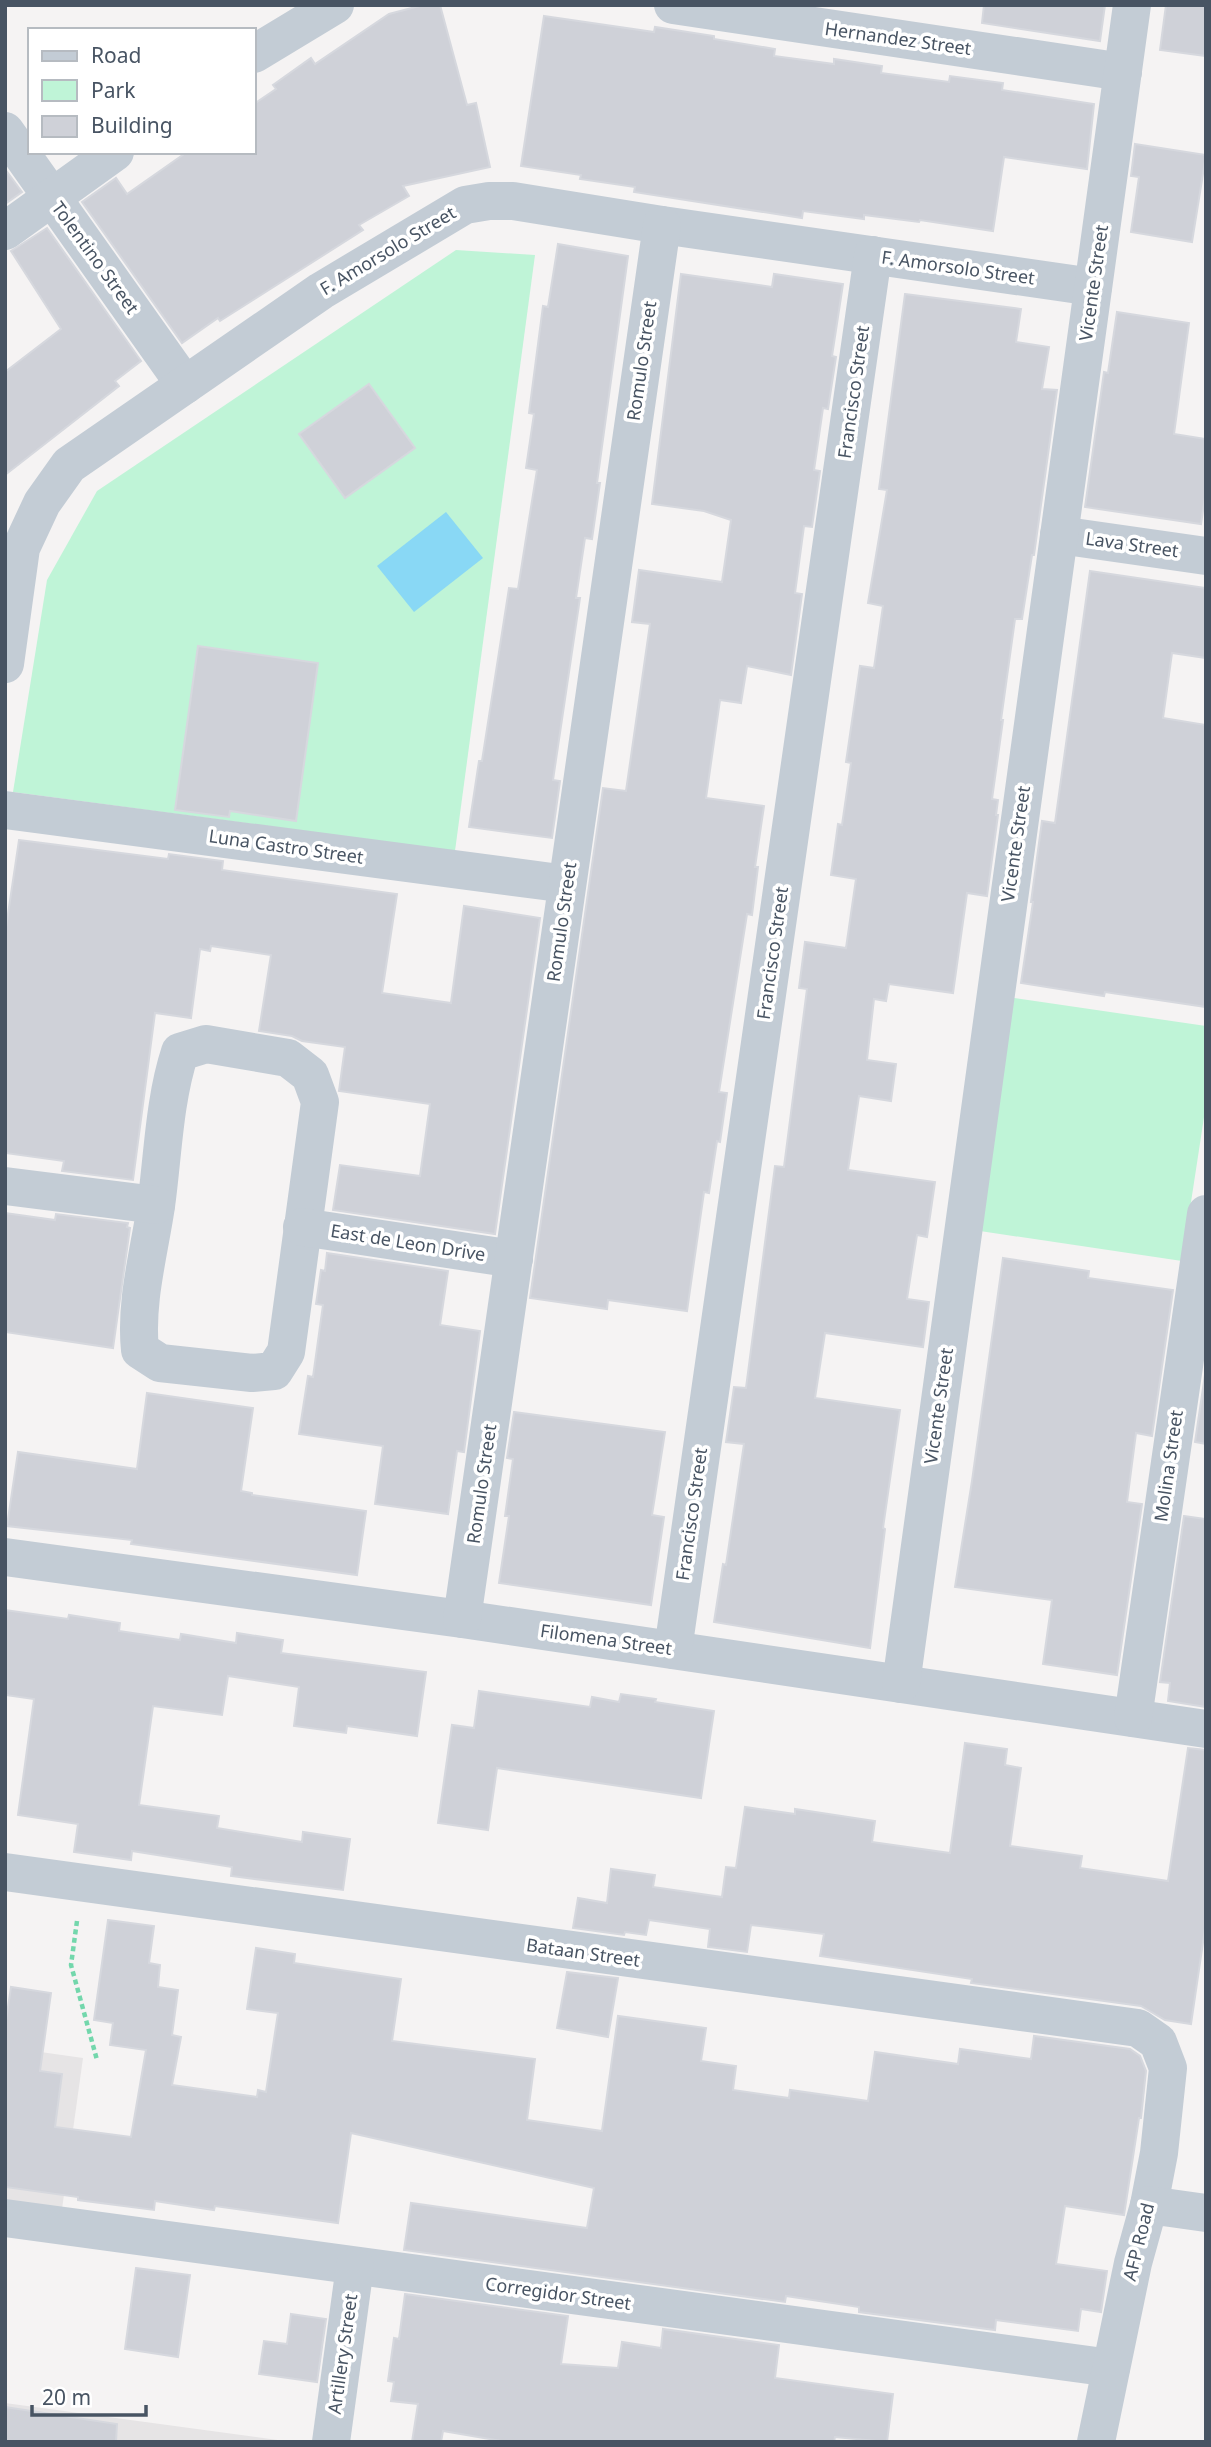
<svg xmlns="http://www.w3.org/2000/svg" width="1211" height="2447" font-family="'Noto Sans',sans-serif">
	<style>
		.education { fill: #e6e4e5 }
		.green { fill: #bff4d7 }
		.water { fill: #89d8f5 }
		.building { fill: #cfd1d8; stroke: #d6d8de; stroke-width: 2 }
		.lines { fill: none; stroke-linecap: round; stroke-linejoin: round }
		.path { stroke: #73d7ac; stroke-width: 4.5; stroke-dasharray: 5 3.5; stroke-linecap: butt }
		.minor { stroke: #c3ccd5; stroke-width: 38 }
		.tertiary { stroke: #c3ccd5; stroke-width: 38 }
		.labels { text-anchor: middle; stroke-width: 7; stroke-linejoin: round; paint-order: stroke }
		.street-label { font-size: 18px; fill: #485463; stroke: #fff }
	</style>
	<rect width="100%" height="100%" fill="#f5f3f3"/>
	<g class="education">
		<polygon points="5,2047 83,2058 62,2209 5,2201"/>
		<polygon points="5,2403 292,2442 5,2442"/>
	</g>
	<g class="green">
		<polygon points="456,250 535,255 455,851 13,792 47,580 97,491"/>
		<polygon points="1014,998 1206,1026 1206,1104 1182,1261 980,1231"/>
	</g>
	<polygon class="water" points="446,512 483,558 414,612 377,566"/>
	<g class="building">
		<polygon points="423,5 440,5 467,105 476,103 490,167 403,186 409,196 359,225 363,230 220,321 218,318 182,343 82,202 116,178 127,194 187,152 254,152 254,104 276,89 273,85 311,58 315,64 389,14"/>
		<polygon points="984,5 1105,5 1100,41 982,23"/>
		<polygon points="1166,5 1206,5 1206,56 1160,50"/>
		<polygon points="544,16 654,32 655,27 714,36 714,39 775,49 774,56 834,64 834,59 882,66 881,73 949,82 950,76 1003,83 1002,90 1094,104 1087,169 1004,157 993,231 920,220 919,222 864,215 864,219 803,211 802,218 634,192 635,187 580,179 581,175 521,166"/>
		<polygon points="1135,144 1206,155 1192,242 1131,232 1139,177 1131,176"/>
		<polygon points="5,169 22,192 5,204"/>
		<polygon points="47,228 141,361 115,381 119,386 5,475 5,372 61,329 11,251"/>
		<polygon points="558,244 628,256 597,483 600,483 592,539 585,538 576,598 580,598 553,780 560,781 552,838 469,827 479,761 482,761 509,588 518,589 527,532 537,470 526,468 534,414 529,413 543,306 548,307"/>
		<polygon points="681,274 772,287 774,274 843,284 832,356 836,357 828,409 823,408 814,470 820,471 812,527 804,526 795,593 802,594 791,675 747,666 741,703 720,700 706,798 764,806 755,867 758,867 752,915 747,914 719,1092 727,1093 720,1142 717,1141 709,1193 704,1192 687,1311 608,1300 607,1309 530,1298 603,788 626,791 650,624 632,622 639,570 722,582 731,520 704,511 652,504"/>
		<polygon points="905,294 1021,309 1016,342 1049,347 1042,389 1057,390 1034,555 1032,555 1022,619 1015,619 1001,720 1003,720 992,799 998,800 996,815 998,815 987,896 967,893 953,993 889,984 886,1001 874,999 867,1060 896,1064 891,1101 859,1096 848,1170 935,1182 927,1237 917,1235 907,1299 929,1302 923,1347 825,1333 815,1398 900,1410 883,1528 885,1529 870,1648 714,1622 723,1564 726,1565 744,1444 726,1442 734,1387 746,1388 775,1166 784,1167 807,989 799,988 805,942 846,948 856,879 831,875 838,824 842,825 851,763 846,762 860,666 874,668 883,606 868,603 887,490 879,489"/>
		<polygon points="1117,312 1189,323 1174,434 1206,439 1206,491 1201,524 1085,507 1104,372 1108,373"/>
		<polygon points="369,384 415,448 345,498 299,434"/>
		<polygon points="1090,571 1206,588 1206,658 1172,653 1163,718 1206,725 1206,1007 1105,992 1104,996 1021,983 1033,902 1031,902 1042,821 1055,823"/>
		<polygon points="198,646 318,663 296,821 230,811 229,817 175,810"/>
		<polygon points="19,840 168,859 169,854 223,861 222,870 397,894 382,993 451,1003 464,906 540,918 495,1234 333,1210 340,1165 420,1176 430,1104 339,1091 345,1047 302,1041 292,1036 259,1031 271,955 211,946 210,951 200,949 191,1018 155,1013 133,1180 62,1171 64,1161 5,1153 5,934"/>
		<polygon points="5,1213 55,1220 56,1214 128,1223 127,1227 130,1228 113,1348 5,1332"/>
		<polygon points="327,1253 448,1271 440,1325 480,1331 464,1452 457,1451 448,1514 375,1504 383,1446 299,1434 308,1376 313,1377 323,1305 316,1304 321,1270 325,1271"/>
		<polygon points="1003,1258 1089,1271 1088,1278 1173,1290 1152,1436 1136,1433 1127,1502 1142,1504 1117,1675 1043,1664 1052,1600 955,1587 972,1481"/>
		<polygon points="1206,1368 1206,1444 1195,1442"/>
		<polygon points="147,1393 253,1408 241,1491 252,1493 252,1495 366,1511 357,1575 131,1544 132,1540 7,1526 18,1452 137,1469"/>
		<polygon points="514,1412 665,1432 652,1515 664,1517 651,1605 499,1583 509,1516 505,1516 513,1459 507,1458"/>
		<polygon points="1184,1516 1206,1519 1206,1707 1168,1701 1170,1683 1160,1682"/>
		<polygon points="5,1610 68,1619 69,1615 120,1623 119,1631 180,1640 181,1634 236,1643 237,1633 283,1640 281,1653 426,1672 417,1736 347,1726 346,1733 294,1726 299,1687 228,1676 222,1715 153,1706 139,1805 219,1816 217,1828 302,1842 303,1832 350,1839 343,1890 231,1876 232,1867 132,1851 131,1860 74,1852 78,1824 18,1815 34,1699 5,1695"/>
		<polygon points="479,1691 590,1707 592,1697 619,1702 621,1694 656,1699 655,1702 714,1711 701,1798 497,1768 488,1830 438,1823 452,1725 474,1728"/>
		<polygon points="965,1743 1007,1749 1005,1765 1021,1768 1010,1846 1082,1856 1080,1868 1168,1881 1188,1748 1206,1750 1206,1922 1191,2024 1165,2020 1141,2006 971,1983 972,1979 820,1956 824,1934 751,1925 747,1952 708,1947 710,1929 649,1920 646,1935 625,1932 624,1935 573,1928 578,1898 607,1903 611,1869 655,1875 653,1887 722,1897 726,1867 736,1868 745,1807 795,1814 795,1809 875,1821 872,1842 950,1853"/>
		<polygon points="108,1920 154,1926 149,1963 160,1965 158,1987 178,1990 172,2035 181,2037 172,2085 257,2097 258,2090 266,2092 278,2013 247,2009 256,1948 295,1954 294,1963 401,1979 392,2041 535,2059 527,2120 602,2131 618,2016 706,2028 701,2061 736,2066 733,2090 789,2098 790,2090 868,2101 875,2052 958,2064 960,2049 1031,2059 1034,2036 1130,2049 1140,2056 1146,2071 1141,2118 1139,2118 1124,2215 1065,2206 1056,2264 1107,2271 1101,2312 1081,2309 1078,2331 996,2320 995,2330 859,2312 859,2307 786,2296 785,2302 404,2250 411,2203 587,2228 594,2188 351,2133 338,2223 215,2206 214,2210 155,2201 154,2210 78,2200 78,2197 5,2187 5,2027 11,1987 51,1993 40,2071 62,2074 55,2127 131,2137 146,2050 110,2045 113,2023 94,2020"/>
		<polygon points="567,1972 618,1978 608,2037 557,2028"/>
		<polygon points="136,2268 190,2275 178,2357 125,2349"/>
		<polygon points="405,2294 568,2316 561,2364 618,2368 622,2342 661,2348 663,2329 779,2345 775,2378 893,2394 887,2442 835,2437 834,2442 507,2442 443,2431 441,2442 412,2442 418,2404 391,2401 394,2382 388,2381 394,2338 399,2339"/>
		<polygon points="291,2314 326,2319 317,2382 259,2374 264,2341 287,2344"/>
		<polygon points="5,2407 117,2424 116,2442 5,2442"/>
	</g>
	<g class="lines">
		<polyline class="path" points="77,1921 71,1965 97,2060"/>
		<g class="minor">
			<polyline points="673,5 1123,72"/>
			<polyline points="254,54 335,5"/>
			<polyline points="5,131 185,385"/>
			<polyline points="5,231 115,152"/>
			<polyline points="1059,535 1206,556"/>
			<polyline points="5,664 21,548 42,503 69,465 321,291 465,205 489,201 513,201 662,225 1093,287"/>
			<polyline points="5,810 567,884"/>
			<path d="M206 1044 288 1058 310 1075 320 1102 286 1352 274 1371 252 1373 160 1363 140 1350C135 1302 149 1253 156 1206 163 1155 164 1101 180 1052Z"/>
			<polyline points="5,1186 156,1205"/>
			<polyline points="302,1227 514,1259"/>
			<polyline points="5,1557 462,1619 1206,1729"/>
			<polyline points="462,1619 662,225"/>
			<polyline points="673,1650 873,255"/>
			<polyline points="901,1684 1132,5"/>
			<polyline points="1133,1718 1206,1214"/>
			<polyline points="5,1872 1138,2028 1158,2042 1168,2068 1159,2153 1149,2205"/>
			<polyline points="5,2218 1111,2368"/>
			<polyline points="331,2442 355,2266"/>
		</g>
		<polyline class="tertiary" points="1096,2442 1133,2263 1149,2205 1206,2213"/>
	</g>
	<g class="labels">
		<g class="street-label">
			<text transform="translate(898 39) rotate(8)" y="6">Hernandez Street</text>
			<text transform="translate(388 251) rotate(-31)" y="6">F. Amorsolo Street</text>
			<text transform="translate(95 258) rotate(54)" y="6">Tolentino Street</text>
			<text transform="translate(958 268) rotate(8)" y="6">F. Amorsolo Street</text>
			<text transform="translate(1094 283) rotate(-82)" y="6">Vicente Street</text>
			<text transform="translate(642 361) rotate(-82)" y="6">Romulo Street</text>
			<text transform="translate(854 392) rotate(-82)" y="6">Francisco Street</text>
			<text transform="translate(1132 545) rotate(8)" y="6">Lava Street</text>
			<text transform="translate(1016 844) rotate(-82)" y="6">Vicente Street</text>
			<text transform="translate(286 847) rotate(8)" y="6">Luna Castro Street</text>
			<text transform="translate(562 922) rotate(-82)" y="6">Romulo Street</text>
			<text transform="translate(773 953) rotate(-82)" y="6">Francisco Street</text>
			<text transform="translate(408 1243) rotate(9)" y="6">East de Leon Drive</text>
			<text transform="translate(939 1406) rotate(-82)" y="6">Vicente Street</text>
			<text transform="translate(1169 1466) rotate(-82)" y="6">Molina Street</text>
			<text transform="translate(482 1484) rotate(-82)" y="6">Romulo Street</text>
			<text transform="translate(692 1514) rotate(-82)" y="6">Francisco Street</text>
			<text transform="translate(606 1640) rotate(8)" y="6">Filomena Street</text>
			<text transform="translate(583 1953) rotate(8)" y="6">Bataan Street</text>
			<text transform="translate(1139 2242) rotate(-76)" y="6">AFP Road</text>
			<text transform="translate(558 2294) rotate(8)" y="6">Corregidor Street</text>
			<text transform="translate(343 2354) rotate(-82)" y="6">Artillery Street</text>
		</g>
	</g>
	<rect width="1211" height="2447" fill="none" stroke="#485463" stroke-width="14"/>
	<rect x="28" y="28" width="228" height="126" fill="#ffffff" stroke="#b6bbc1" stroke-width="2"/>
	<rect x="42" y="51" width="35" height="10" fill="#c3ccd5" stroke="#b6bbc1" stroke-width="2"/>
	<text x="91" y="63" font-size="21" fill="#485463">Road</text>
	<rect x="42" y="80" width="35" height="21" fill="#bff4d7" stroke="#b6bbc1" stroke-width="2"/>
	<text x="91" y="98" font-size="21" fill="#485463">Park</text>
	<rect x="42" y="116" width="35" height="21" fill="#cfd1d8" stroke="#b6bbc1" stroke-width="2"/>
	<text x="91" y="133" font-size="21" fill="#485463">Building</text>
	<path d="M32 2405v10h114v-10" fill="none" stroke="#485463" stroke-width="3.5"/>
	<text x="42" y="2405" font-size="21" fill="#485463" stroke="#ffffff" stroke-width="5" paint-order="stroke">20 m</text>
</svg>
